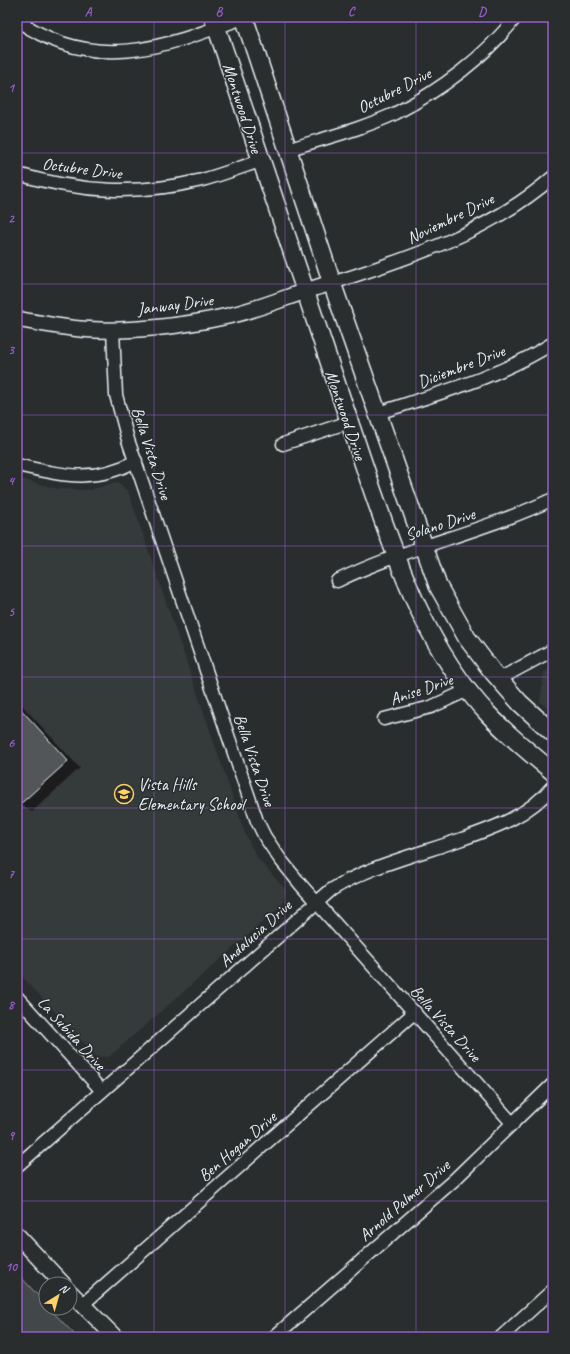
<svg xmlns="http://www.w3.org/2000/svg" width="570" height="1354" font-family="Caveat,sans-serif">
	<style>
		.built { fill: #363a3b }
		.green { fill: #424648; stroke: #959ca0 }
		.shadow { fill: #0007 }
		.building { fill: #535759; stroke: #e8f1f8 }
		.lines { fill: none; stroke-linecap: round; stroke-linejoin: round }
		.minor-casing { stroke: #e8f1f8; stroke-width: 15 }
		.tertiary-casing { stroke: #e8f1f8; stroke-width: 18 }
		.secondary-casing { stroke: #e8f1f8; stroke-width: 20 }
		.minor { stroke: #2a2d2e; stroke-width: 12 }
		.tertiary { stroke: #2a2d2e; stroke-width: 15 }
		.secondary { stroke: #2a2d2e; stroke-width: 17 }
		.grid { fill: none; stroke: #965dcd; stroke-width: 1; stroke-opacity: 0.55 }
		.labels { text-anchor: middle; stroke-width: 3; stroke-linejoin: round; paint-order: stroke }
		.street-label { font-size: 17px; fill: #e8f1f8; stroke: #2a2d2e }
		.poi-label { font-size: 17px; fill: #e8f1f8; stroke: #2a2d2e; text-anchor: start }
		.neatline { fill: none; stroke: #965dcd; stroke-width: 1.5 }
		.grid-label { font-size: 13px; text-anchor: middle; font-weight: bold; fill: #965dcd }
	</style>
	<rect width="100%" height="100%" fill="#2a2d2e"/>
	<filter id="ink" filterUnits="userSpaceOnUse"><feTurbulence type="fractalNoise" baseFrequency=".025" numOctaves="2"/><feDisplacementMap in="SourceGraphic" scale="8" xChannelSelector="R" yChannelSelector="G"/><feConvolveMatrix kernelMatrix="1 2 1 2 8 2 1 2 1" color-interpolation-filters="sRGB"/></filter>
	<g filter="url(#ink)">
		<g class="built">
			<polygon points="17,478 58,489 90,490 116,482 128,491 246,836 258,859 286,890 282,905 109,1057 96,1056 17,971"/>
			<polygon points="553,668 553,712 540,702 544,672"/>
		</g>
		<polygon class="green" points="17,1273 46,1304 46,1308 49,1308 77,1337 17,1337"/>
		<g class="shadow">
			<polygon points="17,660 25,669 17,675"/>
			<polygon points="17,700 80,768 32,812 17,802"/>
		</g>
		<polygon class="building" points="17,705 68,761 17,807"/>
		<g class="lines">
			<defs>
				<g id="minor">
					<path d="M17 20C95 75 165 47 245 17"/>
					<path d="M290 149C325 138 362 129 396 113 441 90 485 57 516 17"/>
					<path d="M17 174C80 192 137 196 202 180 221 175 241 167 260 161"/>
					<path d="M332 283C410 258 490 232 553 177"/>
					<polyline points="113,330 116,395 128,440 257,821 265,837 280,859 301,885 513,1124"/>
					<path d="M378 413C437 394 500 377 553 343"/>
					<polyline points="283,444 349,422"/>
					<path d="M17 465C62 475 93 484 136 461"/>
					<path d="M337 581C407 547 483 532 553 499"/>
					<polyline points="499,679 553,650"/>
					<polyline points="384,719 431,707 468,690"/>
					<polyline points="17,997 102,1091"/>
					<path d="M17 1166 331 890C369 866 416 855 459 840 494 828 529 816 553 786"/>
					<polyline points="82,1305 415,1012"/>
					<polyline points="274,1337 454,1180 553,1084"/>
					<polyline points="501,1337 553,1290"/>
				</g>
				<g id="tertiary">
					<path d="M17 319C38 323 59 327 80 329 126 333 184 326 228 316 264 308 297 292 332 283"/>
					<polyline points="17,1235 63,1284"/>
					<polyline points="70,1292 115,1337"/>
				</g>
				<g id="secondary">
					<path d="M213 17 372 489C400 570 429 652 489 715 509 736 531 754 553 772"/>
					<polyline points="244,17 332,283 438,586 467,638 492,671 520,703 553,733"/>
				</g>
			</defs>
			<use href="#minor" class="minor-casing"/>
			<use href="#tertiary" class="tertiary-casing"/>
			<use href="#secondary" class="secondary-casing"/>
			<use href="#minor" class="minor"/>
			<use href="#tertiary" class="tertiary"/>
			<use href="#secondary" class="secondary"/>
		</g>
	</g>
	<path class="grid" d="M154 17V1337M285 17V1337M416 17V1337M17 153H553M17 284H553M17 415H553M17 546H553M17 677H553M17 808H553M17 939H553M17 1070H553M17 1201H553"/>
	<defs>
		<symbol id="school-ring" viewBox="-11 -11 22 22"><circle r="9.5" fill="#2a2d2e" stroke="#ffd166" stroke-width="1.5"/><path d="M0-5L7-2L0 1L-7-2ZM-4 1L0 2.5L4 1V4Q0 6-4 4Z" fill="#ffd166"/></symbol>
	</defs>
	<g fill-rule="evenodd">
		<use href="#school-ring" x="113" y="783" width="22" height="22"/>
	</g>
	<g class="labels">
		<g class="street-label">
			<text transform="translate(394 90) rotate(-27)" y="6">Octubre Drive</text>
			<text transform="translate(243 108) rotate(72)" y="6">Montwood Drive</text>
			<text transform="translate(82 168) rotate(7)" y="6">Octubre Drive</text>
			<text transform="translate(450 218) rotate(-26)" y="6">Noviembre Drive</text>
			<text transform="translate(175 304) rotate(-7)" y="6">Janway Drive</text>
			<text transform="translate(461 366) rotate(-21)" y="6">Diciembre Drive</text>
			<text transform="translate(346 415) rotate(71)" y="6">Montwood Drive</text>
			<text transform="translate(152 453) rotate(72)" y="6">Bella Vista Drive</text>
			<text transform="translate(440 524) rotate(-18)" y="6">Solano Drive</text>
			<text transform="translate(421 689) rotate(-19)" y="6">Anise Drive</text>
			<text transform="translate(255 760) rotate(71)" y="6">Bella Vista Drive</text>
			<text transform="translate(255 933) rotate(-42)" y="6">Andalucia Drive</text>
			<text transform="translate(446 1023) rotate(48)" y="6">Bella Vista Drive</text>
			<text transform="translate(72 1033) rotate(48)" y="6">La Subida Drive</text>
			<text transform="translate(237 1146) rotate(-41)" y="6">Ben Hogan Drive</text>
			<text transform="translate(404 1200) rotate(-41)" y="6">Arnold Palmer Drive</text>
		</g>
		<g class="poi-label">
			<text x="138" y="790">Vista Hills<tspan x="138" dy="20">Elementary School</tspan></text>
		</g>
	</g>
	<rect width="570" height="1354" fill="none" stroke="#2a2d2e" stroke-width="44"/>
	<g transform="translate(58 1296) rotate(37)"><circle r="19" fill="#2a2d2e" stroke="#767b7f"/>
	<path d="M0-3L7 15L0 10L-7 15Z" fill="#ffd166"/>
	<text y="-6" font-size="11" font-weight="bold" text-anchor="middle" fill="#e8f1f8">N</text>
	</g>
	<rect x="22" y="22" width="526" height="1310" class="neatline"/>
	<g class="grid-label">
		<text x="88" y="16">A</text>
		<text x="219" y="16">B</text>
		<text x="351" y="16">C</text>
		<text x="482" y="16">D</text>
		<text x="11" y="92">1</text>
		<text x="11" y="223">2</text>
		<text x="11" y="354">3</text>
		<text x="11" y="485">4</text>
		<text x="11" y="616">5</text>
		<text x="11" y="747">6</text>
		<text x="11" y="878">7</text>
		<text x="11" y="1009">8</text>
		<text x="11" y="1140">9</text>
		<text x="11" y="1271">10</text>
	</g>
</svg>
